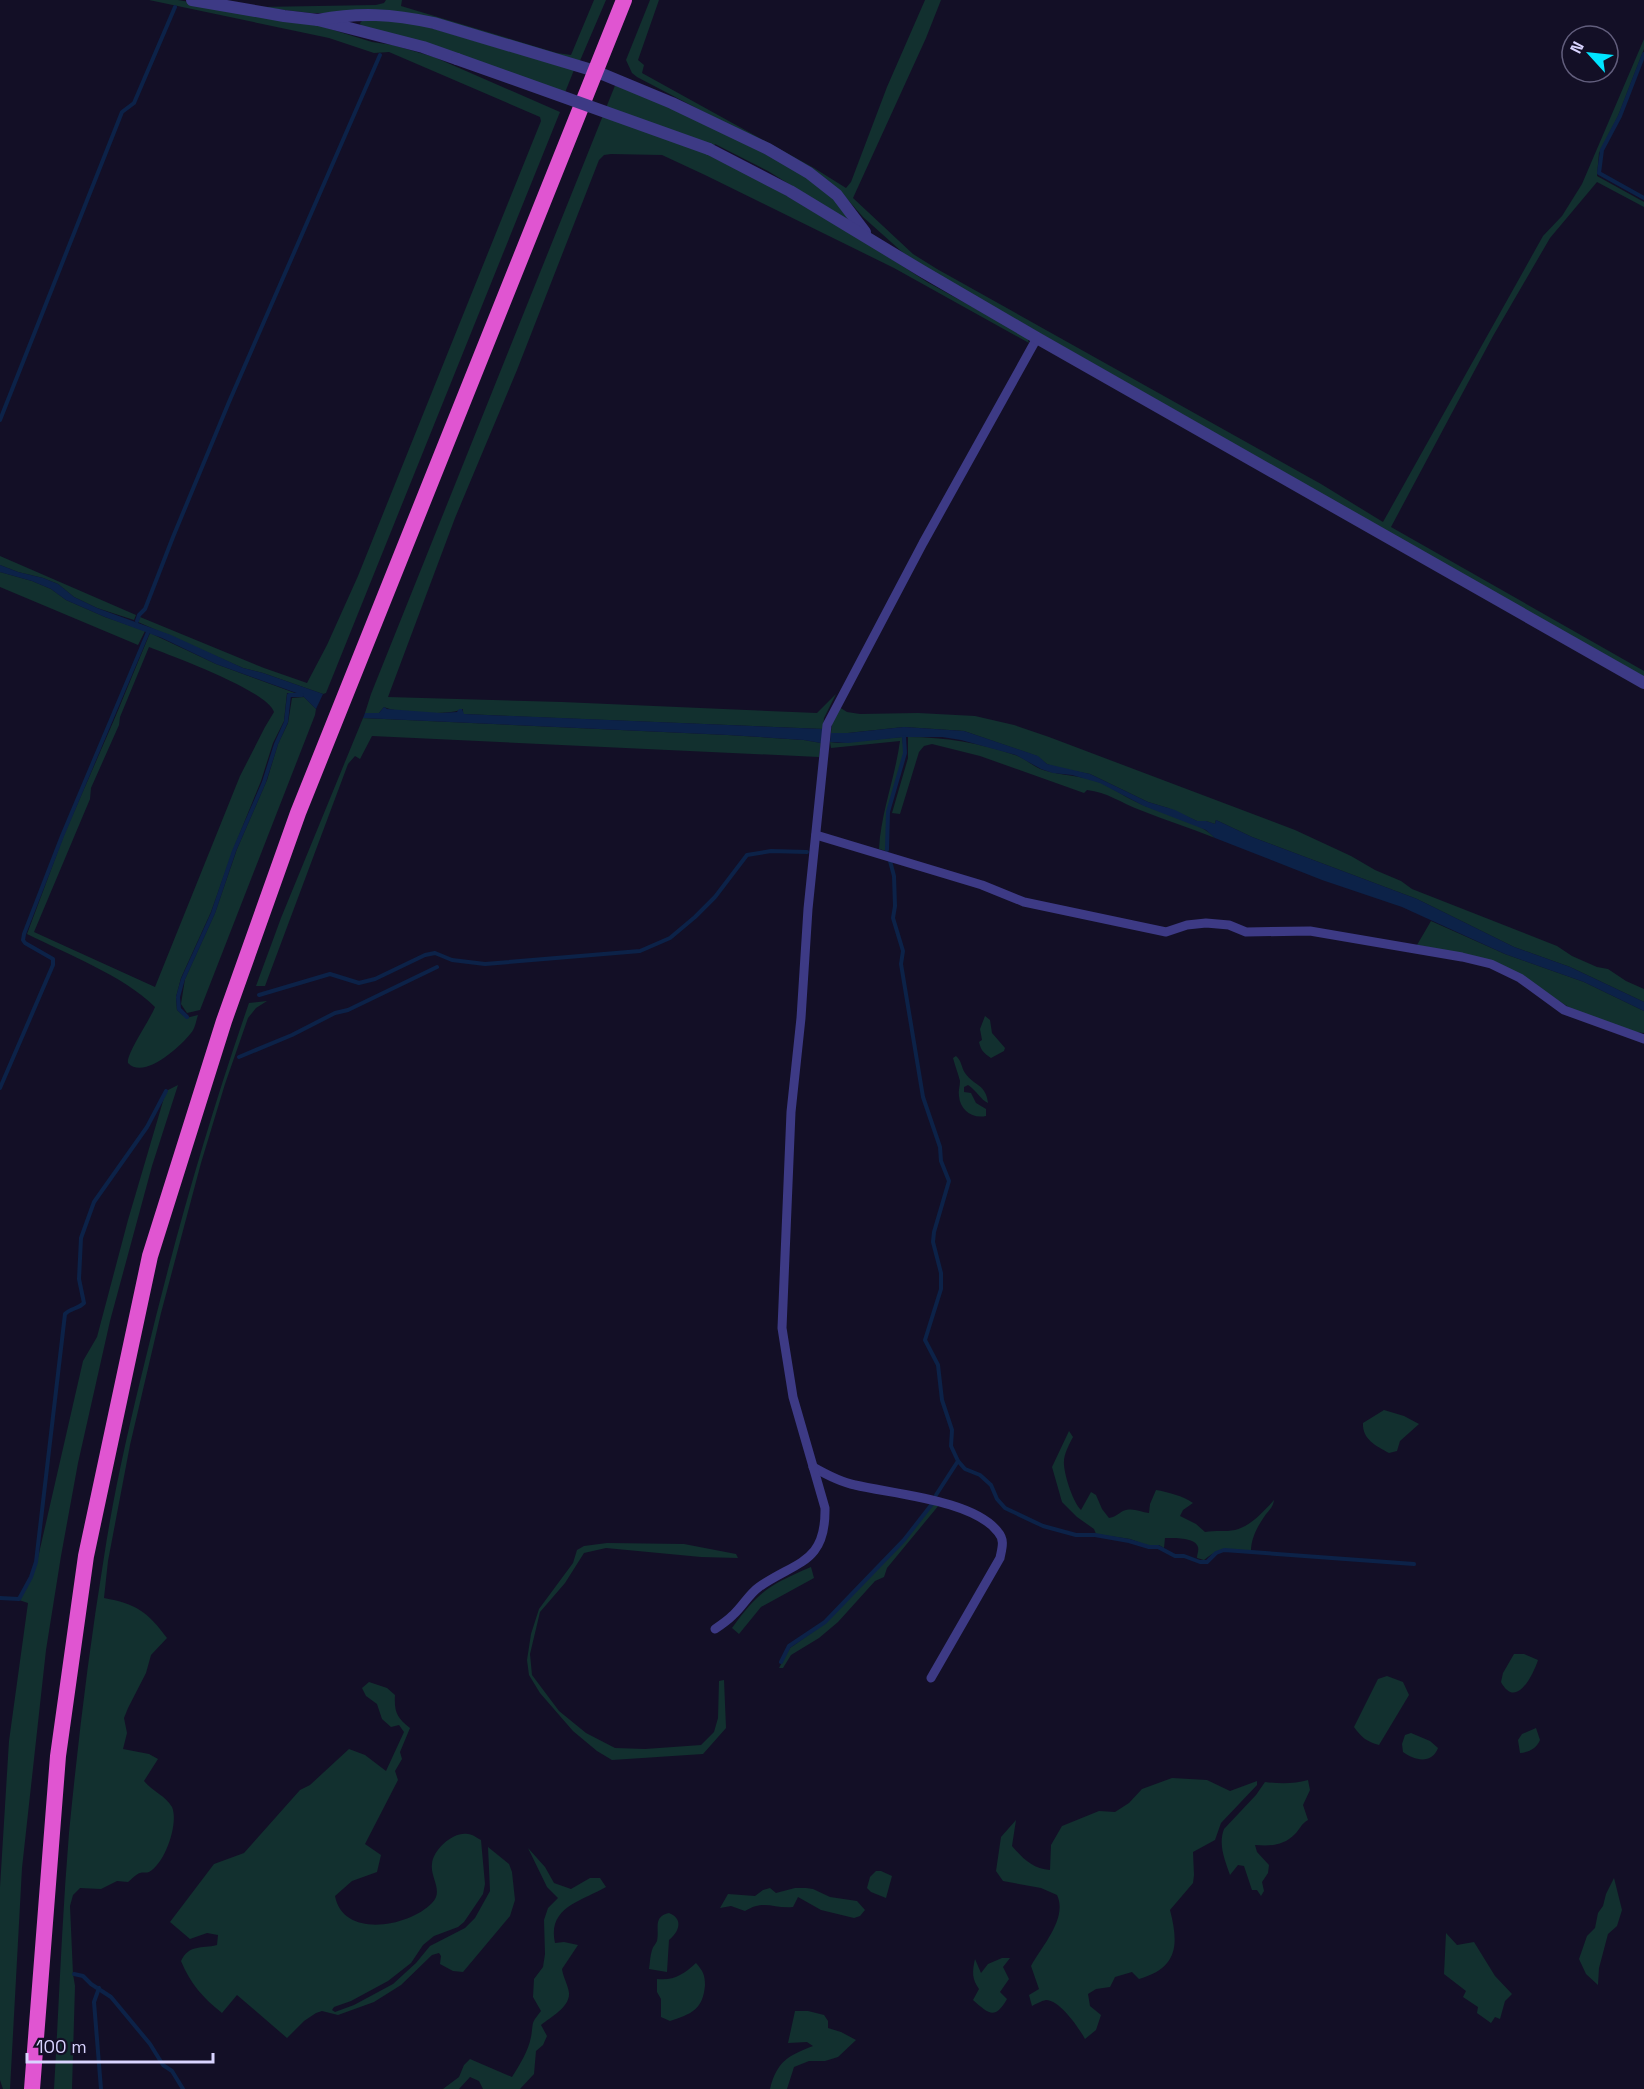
<svg xmlns="http://www.w3.org/2000/svg" width="1644" height="2089" font-family="'Space Grotesk',sans-serif">
	<style>
		.green { fill: #12302f; fill-rule: evenodd }
		.water { fill: #0c2248 }
		.lines { fill: none; stroke-linecap: round; stroke-linejoin: round }
		.stream { stroke: #0c2248; stroke-width: 4 }
		.minor { stroke: #3d3a85; stroke-width: 9 }
		.tertiary { stroke: #3d3a85; stroke-width: 12 }
		.trunk { stroke: #e055d1; stroke-width: 16 }
		.tertiary-bridge { stroke: #3d3a85; stroke-width: 12 }
	</style>
	<rect width="100%" height="100%" fill="#130f26"/>
	<g class="green">
		<polygon points="149,0 178,0 314,24 372,42 393,45 434,57 560,112 326,693 323,694 263,673 243,668 138,622 140,617 264,668 307,683 327,645 358,576 541,121 540,117 389,52 374,53 329,38"/>
		<polygon points="386,0 402,0 401,6 557,53 571,55 594,0 606,0 579,63 474,32 334,13 311,13 259,7 376,5 384,3"/>
		<polygon points="650,0 659,0 638,60 644,65 642,73 814,168 846,188 851,182 887,87 925,0 941,0 926,38 853,198 913,254 937,269 1321,484 1383,522 1543,236 1562,216 1582,184 1644,39 1644,49 1618,116 1599,153 1597,176 1644,202 1644,207 1597,182 1550,238 1493,336 1391,527 1644,671 1644,678 910,259 863,217 841,192 765,144 637,77 632,73 626,60"/>
		<polygon points="363,20 404,20 574,70 564,95 361,27 360,23"/>
		<path d="M616 83 684 113 793 168 831 195 848 217 847 220 768 171 715 144 710 156 760 180 870 245 927 282 1027 337 1029 343 894 268 705 175 662 155 611 154 604 155 599 160 517 370 455 518 388 697 562 702 817 713 836 694 824 718 823 729 463 714V709C450 716 397 713 384 707L379 713H365L371 694Z"/>
		<polygon points="0,556 136,615 134,620 97,608 74,597 58,584 43,578 18,572 0,565"/>
		<polygon points="0,572 32,581 51,589 66,600 105,617 145,631 138,645 0,587"/>
		<path d="M150 633 216 664 295 693H287L284 721 273 743 261 781 233 850 211 912 181 978 176 997 177 1010 186 1018 198 1015C196 1021 195 1029 191 1033 180 1047 144 1080 128 1063 126 1054 150 1020 155 1007 124 976 67 954 27 934L64 835 114 720ZM149 647C172 656 268 691 274 712L265 727 240 776 155 987 34 932 90 799 91 788 119 725 120 717Z"/>
		<polygon points="304,697 316,709 315,715 200,1010 187,1013 181,1004 185,979 215,913 237,849 267,780 278,744 288,723 292,698"/>
		<polygon points="839,707 847,712 860,714 918,713 975,716 1014,725 1049,737 1295,830 1351,856 1375,870 1401,881 1412,889 1557,946 1572,956 1597,967 1608,969 1626,981 1644,989 1644,1002 1570,967 1514,947 1417,899 1252,837 1216,820 1215,824 1206,821 1197,821 1168,808 1148,802 1090,774 1058,768 1047,764 1037,756 964,731 904,727 848,733 831,733 832,724"/>
		<polygon points="363,718 728,735 804,740 821,743 819,757 372,736 360,759 355,756 348,764 265,986 256,986 281,918"/>
		<path d="M902 737 904 753 887 813 886 851 879 849C881 812 895 778 900 741L831 748 830 742 838 743Z"/>
		<path d="M908 737C945 737 980 743 1015 755 1025 758 1033 767 1043 770 1062 776 1082 775 1101 783 1116 790 1130 800 1145 806 1163 813 1204 824 1215 838 1190 828 1165 820 1140 810 1121 803 1107 792 1087 790L1084 793 980 756 932 744 924 746 919 752 900 814 892 813 908 758Z"/>
		<polygon points="1431,921 1505,954 1584,982 1644,1011 1644,1033 1634,1032 1572,1009 1490,960 1417,945"/>
		<path d="M267 1001 256 1008 248 1018 225 1084 201 1163 161 1313 130 1445 108 1561 104 1598C136 1604 147 1611 167 1638L151 1655 146 1673 128 1708 124 1718 127 1733 123 1749 149 1754 158 1759 144 1781C152 1791 166 1796 172 1807 179 1823 165 1864 149 1872 147 1873 142 1872 140 1873 136 1874 132 1879 128 1882L117 1881 101 1889 80 1888 73 1895 70 1906 73 1974 75 1986 72 2089H54C59 2004 62 1918 69 1833 78 1741 89 1649 104 1557 114 1491 129 1426 145 1361 174 1240 208 1121 249 1003Z"/>
		<path d="M985 1016 990 1020 992 1033 1005 1048 1004 1051 991 1058C984 1053 981 1051 979 1042L982 1040 980 1029Z"/>
		<path d="M956 1056C962 1061 961 1067 965 1073 974 1086 986 1084 988 1103 981 1100 976 1090 968 1085L964 1087V1092L971 1093 976 1103 986 1109V1116C972 1119 960 1110 959 1096 958 1091 960 1086 960 1081 958 1073 955 1066 953 1058Z"/>
		<polygon points="178,1085 152,1166 110,1321 78,1463 61,1556 46,1650 22,1868 10,2089 3,2089 0,2080 0,1887 9,1741 28,1603 19,1600 32,1577 37,1562 83,1361 97,1337 128,1220 166,1091"/>
		<path d="M1384 1410 1404 1416 1419 1424 1400 1441 1397 1451 1389 1453C1376 1446 1362 1439 1363 1423Z"/>
		<path d="M1069 1431 1073 1437C1069 1445 1063 1455 1064 1465 1065 1477 1073 1502 1081 1510L1091 1492 1096 1495 1102 1509 1109 1518C1115 1517 1118 1514 1123 1511 1133 1507 1140 1512 1149 1513L1150 1504 1156 1490C1168 1492 1183 1496 1193 1503L1183 1510 1180 1516 1196 1524 1205 1532C1215 1530 1225 1532 1235 1530 1251 1526 1264 1511 1274 1500 1273 1508 1268 1511 1264 1517 1257 1527 1251 1539 1251 1551 1232 1549 1219 1547 1204 1560L1197 1558C1197 1554 1199 1551 1198 1547 1195 1537 1174 1538 1165 1538L1164 1548 1159 1545 1149 1546 1130 1539 1096 1534 1094 1529 1077 1517 1062 1502 1052 1467Z"/>
		<polygon points="933,1505 939,1505 887,1568 884,1577 875,1581 838,1622 819,1638 791,1655 783,1668 779,1668 790,1648 827,1622 905,1541"/>
		<polygon points="607,1543 684,1544 736,1554 738,1558 701,1557 606,1548 584,1553 565,1583 540,1612 530,1654 532,1675 559,1711 586,1733 615,1748 645,1749 701,1745 714,1732 718,1718 719,1681 724,1680 726,1728 703,1754 612,1760 597,1751 573,1731 540,1693 529,1675 527,1660 531,1634 539,1609 573,1563 577,1550 584,1546"/>
		<path d="M811 1567 814 1578 761 1607 739 1634 732 1628C759 1591 769 1585 811 1567Z"/>
		<path d="M1514 1654H1524L1538 1660C1533 1675 1516 1710 1501 1682L1503 1673Z"/>
		<path d="M1387 1676 1403 1682 1409 1695 1379 1745C1367 1742 1361 1737 1354 1727L1378 1679Z"/>
		<path d="M369 1682 387 1688 395 1695C394 1712 397 1718 410 1728L400 1752 402 1759 395 1771 398 1780 365 1844 381 1855 377 1872 352 1881 335 1896C343 1939 409 1927 432 1903 444 1891 430 1878 432 1864 433 1849 454 1831 468 1834 472 1834 477 1838 481 1840L485 1884 483 1894 464 1922 458 1927 434 1936 423 1945 411 1963 388 1981 351 2001 334 2007 332 2010 335 2012 354 2005 393 1984 416 1963 430 1946 465 1928 475 1918 490 1891 488 1847 509 1864 512 1872 515 1900 510 1916 463 1972 453 1971 440 1964 441 1956 439 1953 432 1955 401 1985 374 2002 338 2015 322 2011 316 2013 304 2021 287 2038 237 1995 222 2013C203 1998 190 1983 181 1961 189 1944 201 1949 217 1945L218 1935 207 1933 190 1939 170 1922 214 1864 244 1853 300 1790 310 1785 349 1749 365 1755 386 1771 404 1732 399 1725 391 1727 382 1719 377 1704 366 1696 362 1688Z"/>
		<path d="M1536 1728 1540 1740C1536 1749 1529 1752 1520 1753L1518 1740 1522 1734Z"/>
		<path d="M1411 1733 1430 1741 1438 1748C1432 1764 1415 1761 1403 1752L1402 1744 1405 1735Z"/>
		<path d="M1172 1778 1207 1780 1230 1791 1257 1781V1785L1221 1823 1215 1840 1193 1852 1194 1875 1193 1883 1170 1910C1179 1945 1178 1968 1139 1979L1132 1972 1115 1977 1110 1987 1096 1989 1088 1994 1090 2006 1101 2015 1096 2030 1085 2039C1079 2028 1060 2000 1046 2000 1041 2001 1036 2004 1032 2006L1029 1995 1039 1989 1031 1966C1042 1946 1068 1918 1057 1895L1041 1888 1003 1881 996 1871 1001 1837 1016 1820 1012 1846C1023 1859 1033 1869 1050 1870L1051 1845 1062 1826 1099 1811 1115 1812 1129 1803 1142 1789Z"/>
		<path d="M1308 1780 1310 1790 1303 1805 1308 1820C1301 1824 1300 1829 1295 1834 1283 1846 1271 1846 1255 1845L1257 1852 1269 1865 1268 1873 1262 1882 1264 1891 1261 1896 1257 1890H1252L1244 1866 1238 1865 1230 1875C1225 1860 1218 1845 1224 1829L1256 1795 1265 1782C1280 1784 1294 1784 1308 1780Z"/>
		<path d="M528 1848 545 1867 554 1883 571 1889 590 1878H600L606 1887C582 1901 547 1907 555 1943L564 1942 578 1945 562 1969C563 1977 568 1985 569 1993 570 2007 551 2017 541 2025L547 2036 543 2045 536 2051 534 2074 520 2089H483L479 2081 470 2077 459 2089H443L459 2077 464 2065 470 2059 512 2077C520 2064 528 2052 531 2037 534 2021 530 2025 541 2011L533 1997 534 1979 543 1967 545 1954 544 1920 548 1908 558 1898 547 1887Z"/>
		<polygon points="876,1871 881,1871 892,1876 886,1898 871,1892 867,1888 870,1877"/>
		<polygon points="1614,1878 1622,1910 1617,1926 1608,1934 1599,1968 1598,1985 1586,1974 1579,1959 1587,1936 1595,1928 1598,1913 1603,1906 1606,1894"/>
		<path d="M770 1888 776 1893 795 1888H806L813 1889 830 1897 857 1901 865 1910 860 1916 854 1918 821 1910 798 1897 793 1907C774 1909 764 1899 745 1911L731 1906 720 1908 728 1894 755 1896 763 1890Z"/>
		<path d="M669 1913C684 1919 679 1932 669 1940L667 1972 649 1969C650 1963 650 1956 652 1950 653 1946 656 1944 657 1941 660 1929 652 1917 669 1913Z"/>
		<polygon points="1446,1933 1457,1945 1474,1942 1495,1976 1512,1994 1505,2001 1500,2019 1495,2017 1491,2023 1477,2013 1478,2007 1463,1997 1466,1991 1444,1974"/>
		<path d="M1002 1958H1010L1003 1967 1009 1979 1000 1992 1007 1999C995 2020 989 2014 973 2000L979 1989C972 1979 972 1972 975 1959L981 1973 988 1964Z"/>
		<path d="M696 1963C703 1971 705 1975 705 1985 703 2010 691 2014 670 2021L661 2017V1999L657 1992V1979C674 1981 684 1974 696 1963Z"/>
		<path d="M795 2011H808L824 2015 828 2021V2028L841 2032 856 2040 838 2057 825 2061H809L794 2067 787 2089H770C777 2061 788 2056 813 2046L807 2042 788 2043Z"/>
	</g>
	<g class="water">
		<polygon points="0,565 18,572 43,578 58,584 74,597 97,608 171,635 243,668 263,673 323,694 316,709 302,695 216,664 162,638 105,617 66,600 51,589 32,581 0,572"/>
		<polygon points="384,707 387,709 441,713 457,712 459,709 462,709 464,714 823,729 821,743 804,740 728,735 363,718 365,713 379,713"/>
		<polygon points="904,727 964,731 1038,756 1047,764 1090,774 1148,802 1175,810 1197,821 1206,821 1215,824 1216,820 1252,837 1417,899 1514,947 1570,967 1644,1002 1644,1011 1584,982 1505,954 1402,907 1322,880 1215,838 1206,830 1144,806 1100,783 1072,775 1053,773 1041,769 1016,755 961,740 942,737 904,737 848,743 830,742 831,733 848,733"/>
	</g>
	<g class="lines">
		<g class="stream">
			<polyline points="1644,54 1620,116 1602,150 1599,173 1644,198"/>
			<polyline points="0,420 122,112 134,103 175,7"/>
			<polyline points="137,621 139,615 145,609 173,537 229,402 380,55"/>
			<polyline points="887,850 888,812 905,753 904,737"/>
			<polyline points="890,861 894,876 895,906 893,918 903,951 901,964 923,1097 940,1147 941,1161 949,1181 934,1232 933,1242 941,1273 941,1289 925,1340 938,1365 942,1400 952,1430 951,1446 958,1461 965,1469 980,1475 991,1485 997,1499 1005,1508 1043,1526 1076,1535 1095,1535 1129,1541 1149,1547 1158,1547 1175,1556 1184,1556 1200,1562 1207,1562 1216,1553 1224,1550 1414,1564"/>
			<polyline points="259,995 330,974 359,983 375,979 425,955 435,953 452,960 485,964 640,951 670,938 695,917 715,897 747,855 771,851 807,852"/>
			<polyline points="187,1017 179,1009 178,997 183,979 213,913 234,851 264,782 276,744 286,722 289,695 302,695"/>
			<polyline points="239,1057 292,1035 335,1013 348,1010 437,967"/>
			<polyline points="0,1088 53,965 53,959 25,943 23,940 24,934 62,836 148,632"/>
			<polyline points="936,1495 958,1461"/>
			<path d="M0 1598 19 1599 31 1577 36 1562 65 1314C71 1308 78 1309 84 1303L79 1279 81 1238 94 1202 147 1127 166 1091"/>
			<polyline points="781,1662 789,1646 825,1622 849,1597 904,1540 932,1504"/>
			<polyline points="74,1974 83,1976 91,1984 111,1997 150,2044 163,2065 172,2071 183,2089"/>
			<polyline points="99,1988 94,2002 101,2089"/>
		</g>
		<g class="minor">
			<polyline points="816,835 982,885 1024,902 1166,932 1187,925 1206,923 1229,925 1246,932 1310,931 1462,957 1491,964 1520,978 1564,1010 1644,1039"/>
			<path d="M813 1467C827 1475 840 1482 855 1485 893 1494 974 1500 998 1532 1005 1540 1002 1548 1000 1558L931 1678"/>
			<path d="M715 1629C721 1625 728 1620 733 1615 742 1607 749 1594 759 1587 796 1561 826 1564 825 1508L793 1397 782 1328 791 1112 801 1018 808 909 827 725 923 543 1037 338"/>
		</g>
		<g class="tertiary">
			<polyline points="192,0 284,16 318,20 423,47 457,59"/>
			<path d="M318 20C360 12 392 14 434 23L595 71 672 103 768 149 809 173 837 195 865 232"/>
			<polyline points="709,149 790,191 922,271 1037,338 1644,683"/>
		</g>
		<polyline class="trunk" points="32,2089 58,1756 86,1556 150,1256 224,1021 298,813 624,0"/>
		<polyline class="tertiary-bridge" points="457,59 709,149"/>
	</g>
	<g transform="translate(1590 54) rotate(297)"><circle r="28" fill="#130f26" stroke="#625e7d" stroke-width="1.5"/>
	<path d="M0-4.5L10 22L0 15L-10 22Z" fill="#00e5ff"/>
	<text y="-9" font-size="16" font-weight="bold" text-anchor="middle" fill="#d9d4ff">N</text>
	</g>
	<path d="M27 2053v9h186v-9" fill="none" stroke="#d9d4ff" stroke-width="3"/>
	<text x="36" y="2053" font-size="18" fill="#d9d4ff" stroke="#130f26" stroke-width="4.5" paint-order="stroke">100 m</text>
</svg>
